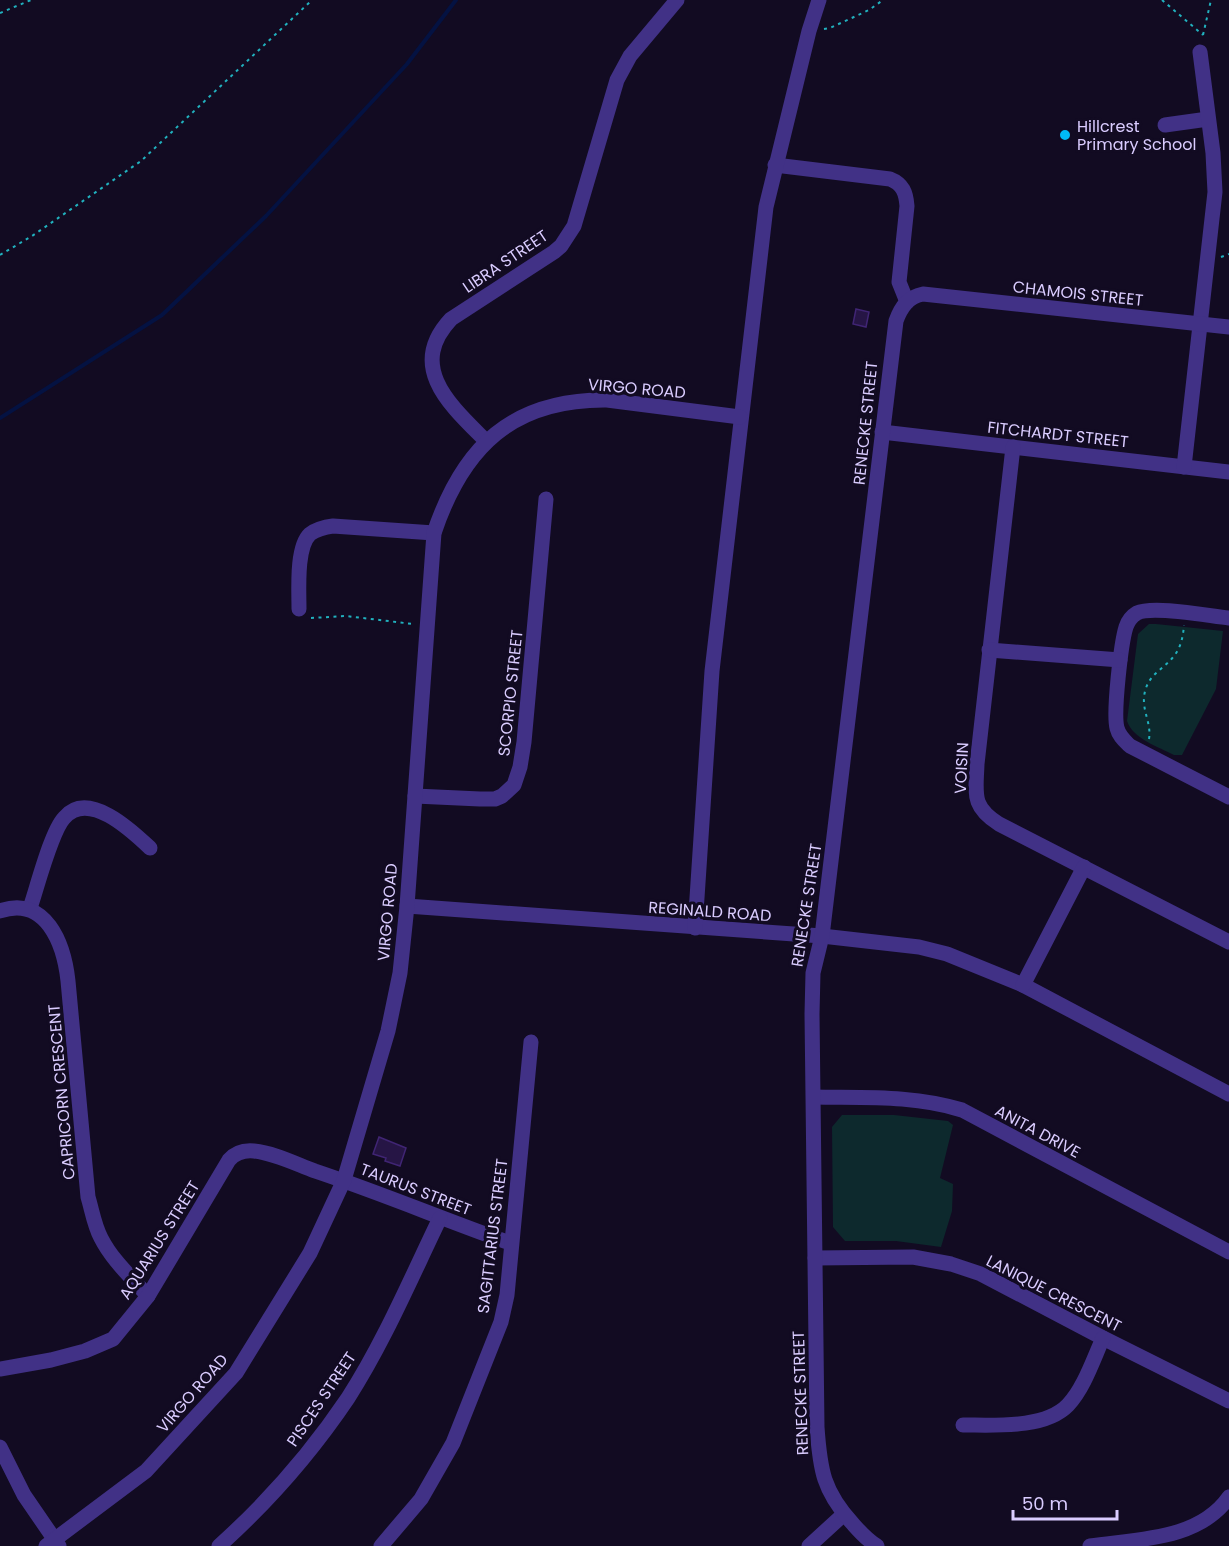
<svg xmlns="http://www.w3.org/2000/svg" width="1229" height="1546" font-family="Poppins,sans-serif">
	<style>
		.green { fill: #0d292d }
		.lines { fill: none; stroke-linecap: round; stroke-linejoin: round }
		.stream { stroke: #041242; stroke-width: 4 }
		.building { fill: #261545; stroke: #402574; stroke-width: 1.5 }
		.path { stroke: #21b1be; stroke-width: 2; stroke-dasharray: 3 4.5; stroke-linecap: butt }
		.minor { stroke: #413186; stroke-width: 15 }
		.poi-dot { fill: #00baf7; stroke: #120b22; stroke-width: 2 }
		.labels { text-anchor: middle; stroke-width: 6; stroke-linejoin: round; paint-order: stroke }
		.poi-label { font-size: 16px; fill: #daccff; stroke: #120b22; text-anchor: start }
		.street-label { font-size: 16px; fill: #daccff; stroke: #120b22 }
	</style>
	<rect width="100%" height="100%" fill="#120b22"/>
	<g class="green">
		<path d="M1149 624H1156L1223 631 1216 689 1182 755H1174C1159 747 1133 739 1127 721L1138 634Z"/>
		<polygon points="842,1115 894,1115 948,1121 953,1125 940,1178 953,1184 952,1211 941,1247 896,1241 845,1241 833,1227 832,1127"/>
	</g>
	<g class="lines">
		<polyline class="stream" points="0,418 162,315 266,216 407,64 456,0"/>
	</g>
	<g class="building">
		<polygon points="856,309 869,312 866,327 853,324"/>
		<polygon points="379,1137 406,1148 400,1166 385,1161 386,1158 373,1154"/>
	</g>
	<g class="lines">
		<g class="path">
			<polyline points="1162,0 1203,35"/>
			<polyline points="0,13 31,0"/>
			<polyline points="824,29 830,28 869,10 883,0"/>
			<polyline points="1203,35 1211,0"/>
			<polyline points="0,255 32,236 141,161 312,0"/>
			<polyline points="1221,257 1229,254"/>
			<polyline points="311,618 346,616 413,624"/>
			<path d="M1149 739C1152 721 1139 708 1146 688 1151 673 1165 668 1174 656 1181 647 1183 637 1184 625"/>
		</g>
		<g class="minor">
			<polyline points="1165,125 1208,119"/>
			<path d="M775 165 890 179C903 184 906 193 907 206L899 282 907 302"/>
			<polyline points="882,432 1229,472"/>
			<path d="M486 441C451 406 406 367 451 319L554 252 561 246 574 226 617 80 630 56 677 0"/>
			<path d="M1013 447 977 764C976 794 971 806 999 824L1229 942"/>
			<polyline points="1184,467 1215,192 1213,153 1200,52"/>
			<path d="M299 609C299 590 296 547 310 534 317 529 325 527 333 526L434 533"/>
			<path d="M1229 618C1209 616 1153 605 1137 613 1132 616 1128 621 1126 627 1121 643 1113 713 1117 728 1119 736 1124 740 1130 746L1229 797"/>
			<polyline points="989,650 1120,660"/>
			<polyline points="415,796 480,799 495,799 502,796 514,785 520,767 524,742 546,499"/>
			<polyline points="407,906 822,936 919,947 947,954 1023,985 1229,1094"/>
			<path d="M30 908C37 888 51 832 64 818 88 789 132 831 150 848"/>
			<path d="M0 911C46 895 64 944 68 981L88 1197C92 1210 94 1225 101 1238 112 1260 132 1278 148 1296"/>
			<polyline points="695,928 712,671 766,207 809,31 819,0"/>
			<polyline points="1023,985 1084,867"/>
			<path d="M814 1097C864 1098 914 1095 962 1110L1229 1252"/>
			<polyline points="815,1258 913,1257 951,1264 981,1274 1103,1338 1229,1401"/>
			<path d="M0 1369 51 1360 85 1351 113 1339 148 1296 229 1160C236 1152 244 1150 254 1151 274 1153 296 1164 315 1171 381 1193 445 1220 510 1243"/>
			<path d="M963 1425C994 1425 1045 1429 1068 1405 1084 1388 1093 1360 1103 1338"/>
			<polyline points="0,1447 24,1495 59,1546"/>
			<path d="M46 1546 146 1471 236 1373 310 1253 344 1180 388 1031 400 973 407 906 434 533C463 447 512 399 607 400L740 417"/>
			<path d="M219 1546C268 1502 311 1453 348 1398 384 1342 411 1278 440 1218"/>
			<polyline points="381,1546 421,1499 453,1443 501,1322 507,1295 531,1042"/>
			<polyline points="809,1546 844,1514"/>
			<path d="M877 1546C867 1540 861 1533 853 1524 823 1491 820 1470 817 1427L812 1014 813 973 822 936 896 321C901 307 908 297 923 294L1229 327"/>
			<path d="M1090 1546C1138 1539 1199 1540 1229 1497"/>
		</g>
	</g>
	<circle class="poi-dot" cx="1065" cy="135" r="6"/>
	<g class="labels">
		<g class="poi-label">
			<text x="1077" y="132">Hillcrest<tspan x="1077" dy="18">Primary School</tspan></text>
		</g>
		<g class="street-label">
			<text transform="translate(505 261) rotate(-34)" y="6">LIBRA STREET</text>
			<text transform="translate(1078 293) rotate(6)" y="6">CHAMOIS STREET</text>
			<text transform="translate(637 388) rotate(5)" y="6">VIRGO ROAD</text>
			<text transform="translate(865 423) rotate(-84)" y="6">RENECKE STREET</text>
			<text transform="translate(1058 434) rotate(6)" y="6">FITCHARDT STREET</text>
			<text transform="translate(510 693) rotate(-84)" y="6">SCORPIO STREET</text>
			<text transform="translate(961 768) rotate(-87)" y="6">VOISIN</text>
			<text transform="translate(806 905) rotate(-81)" y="6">RENECKE STREET</text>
			<text transform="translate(710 911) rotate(4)" y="6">REGINALD ROAD</text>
			<text transform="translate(387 912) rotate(-85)" y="6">VIRGO ROAD</text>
			<text transform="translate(61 1092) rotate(-95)" y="6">CAPRICORN CRESCENT</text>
			<text transform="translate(1038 1131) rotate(28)" y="6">ANITA DRIVE</text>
			<text transform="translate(416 1189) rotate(21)" y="6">TAURUS STREET</text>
			<text transform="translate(492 1236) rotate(-83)" y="6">SAGITTARIUS STREET</text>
			<text transform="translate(159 1240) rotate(-58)" y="6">AQUARIUS STREET</text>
			<text transform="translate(1054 1293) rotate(27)" y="6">LANIQUE CRESCENT</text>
			<text transform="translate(192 1393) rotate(-49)" y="6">VIRGO ROAD</text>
			<text transform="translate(800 1393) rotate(-92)" y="6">RENECKE STREET</text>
			<text transform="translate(321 1399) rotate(-56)" y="6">PISCES STREET</text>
		</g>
	</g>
	<path d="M1013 1510v9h104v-9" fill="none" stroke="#daccff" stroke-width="3"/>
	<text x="1022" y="1510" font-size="18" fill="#daccff" stroke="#120b22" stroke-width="4.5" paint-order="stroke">50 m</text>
</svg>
